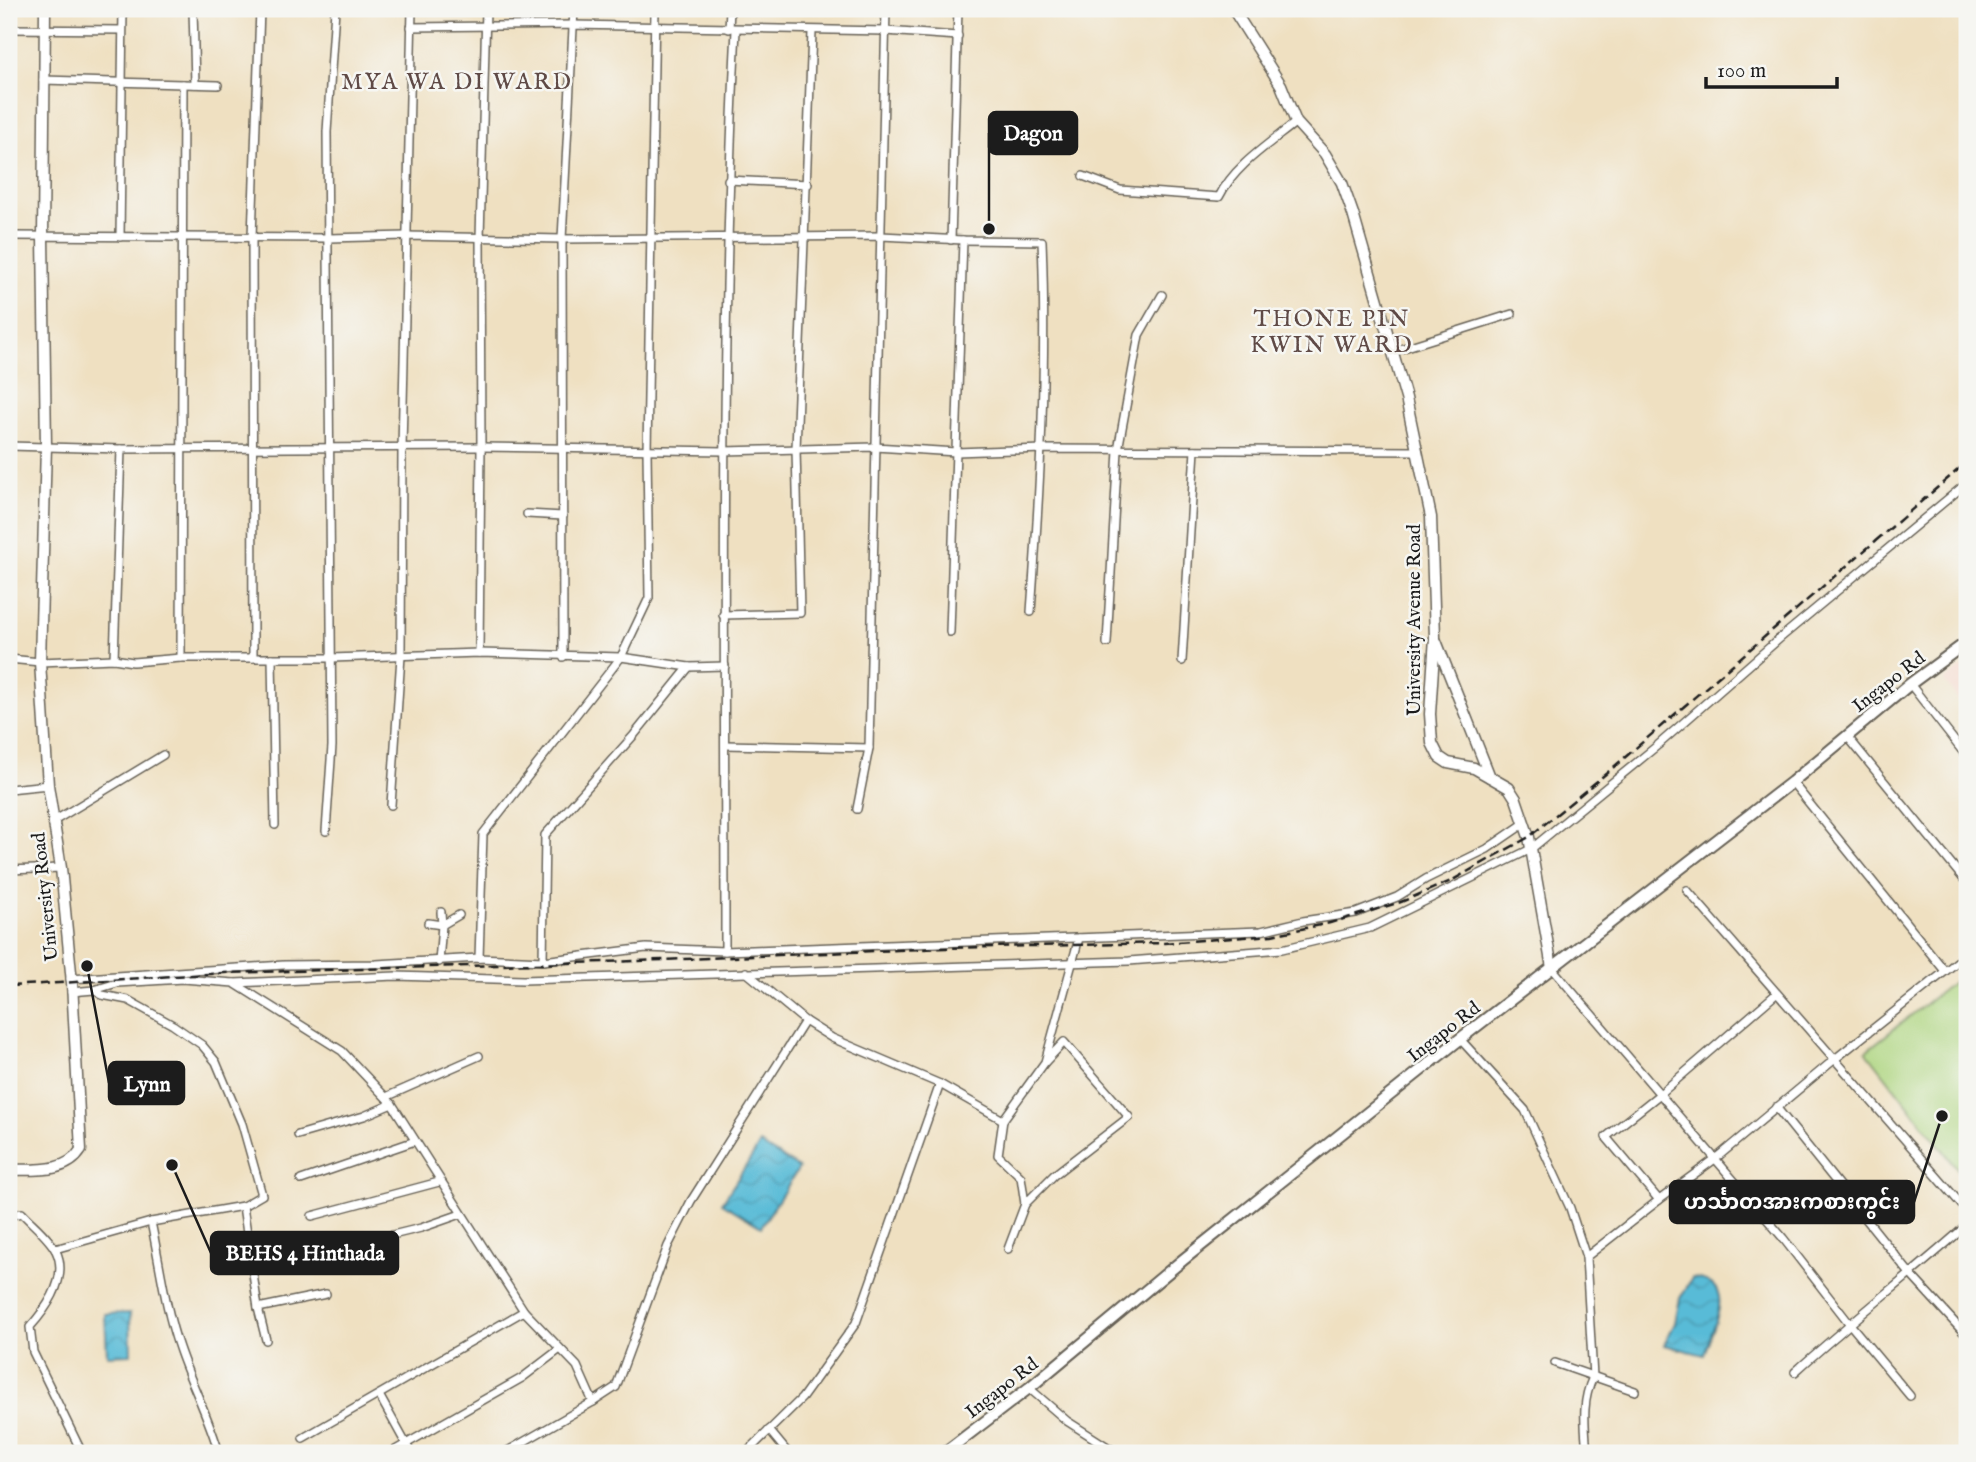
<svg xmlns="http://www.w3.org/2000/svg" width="1976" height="1462" font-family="'IM FELL English','Noto Sans Myanmar',serif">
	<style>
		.built { fill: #f6d2c4 }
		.pitch { fill: #aed580; stroke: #65784e; stroke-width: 2 }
		.water { fill: url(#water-waves); stroke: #3a6c7a; stroke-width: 2 }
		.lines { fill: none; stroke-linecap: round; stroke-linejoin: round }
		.street-casing { stroke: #666156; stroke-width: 10 }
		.secondary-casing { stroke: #666156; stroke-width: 13 }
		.primary-casing { stroke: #666156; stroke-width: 14 }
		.street { stroke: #fff; stroke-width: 7 }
		.secondary { stroke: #fff; stroke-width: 10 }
		.primary { stroke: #fff; stroke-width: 10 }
		.rail { stroke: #1c1c1c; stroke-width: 2.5; stroke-dasharray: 10 5; stroke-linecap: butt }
		.labels { text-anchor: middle; stroke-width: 5; stroke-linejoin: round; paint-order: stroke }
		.street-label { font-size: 19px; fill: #1c1c1c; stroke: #f6f6f2 }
		.quarter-label { font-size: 23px; letter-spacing: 2px; fill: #5f4a46; stroke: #f6f6f2 }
		.leader { fill: none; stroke: #1c1c1c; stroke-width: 2.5 }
		.callout-dot { fill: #1c1c1c; stroke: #f6f6f2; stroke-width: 2.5 }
		.callout { fill: #1c1c1c; stroke: #1c1c1c; stroke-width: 2.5 }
		.callout-label { font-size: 21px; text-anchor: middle; font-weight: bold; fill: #fff }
	</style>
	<defs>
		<pattern id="water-waves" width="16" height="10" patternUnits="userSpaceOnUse" patternTransform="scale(1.75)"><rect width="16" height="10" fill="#59bbd7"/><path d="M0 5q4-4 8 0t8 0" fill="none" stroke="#4da0b8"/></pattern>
	</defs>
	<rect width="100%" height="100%" fill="#f6f6f2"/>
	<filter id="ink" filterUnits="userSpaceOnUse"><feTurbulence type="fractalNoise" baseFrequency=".0143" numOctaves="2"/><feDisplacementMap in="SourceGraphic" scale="14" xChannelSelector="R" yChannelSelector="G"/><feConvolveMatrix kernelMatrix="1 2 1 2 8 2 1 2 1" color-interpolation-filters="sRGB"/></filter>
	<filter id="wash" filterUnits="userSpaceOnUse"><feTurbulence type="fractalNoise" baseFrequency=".00686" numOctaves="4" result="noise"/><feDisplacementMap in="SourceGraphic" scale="28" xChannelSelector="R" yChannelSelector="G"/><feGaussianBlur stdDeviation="1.57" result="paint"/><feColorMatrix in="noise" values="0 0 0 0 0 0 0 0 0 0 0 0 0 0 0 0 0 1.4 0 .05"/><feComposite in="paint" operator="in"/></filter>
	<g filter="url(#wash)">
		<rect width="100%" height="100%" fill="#efe0c1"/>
		<polygon class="built" points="1967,664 1967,711 1944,681"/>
		<polygon class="pitch" points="1967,971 1967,1181 1866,1051"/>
		<g class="water">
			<polygon points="760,1144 799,1168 761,1227 722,1203"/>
			<path d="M1692 1278C1740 1282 1712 1327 1704 1355L1664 1345 1675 1323 1680 1298Z"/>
			<polygon points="130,1313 131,1354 107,1355 105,1314"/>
		</g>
	</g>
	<g filter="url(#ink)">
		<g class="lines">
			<defs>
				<g id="street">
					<polyline points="193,9 195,84"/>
					<polyline points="411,27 573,25 885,31 958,36"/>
					<polyline points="9,29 122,30"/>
					<polyline points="729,29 730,9"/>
					<polyline points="43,80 218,85"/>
					<path d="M1083 176 1120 190 1219 197C1234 166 1269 144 1296 122"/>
					<polyline points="728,180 808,184"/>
					<path d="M9 236 329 238 406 236 562 239 881 236 963 240 1042 241C1047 365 1040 488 1031 612"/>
					<polyline points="120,237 123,9"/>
					<polyline points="951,240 958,9"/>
					<polyline points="1394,351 1512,314"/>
					<polyline points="9,446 121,449 481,447 724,451 875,447 956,452 1043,449 1418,451"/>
					<polyline points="527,514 563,516"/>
					<polyline points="723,615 800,613 796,449 812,32"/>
					<polyline points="950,632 963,240"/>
					<polyline points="1107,643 1118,450 1139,335 1162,295"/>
					<polyline points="479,653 481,447 480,238 486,9"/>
					<polyline points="563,657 562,239 574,9"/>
					<polyline points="181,658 183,84"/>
					<polyline points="253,658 252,237 260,9"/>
					<polyline points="272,658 275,825"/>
					<polyline points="9,659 40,662 114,659 133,662 181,658 331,658 479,653 621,657 689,667 725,666"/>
					<polyline points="114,659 121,449"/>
					<polyline points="1182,661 1195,450"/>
					<polyline points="1910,684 1967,757"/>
					<polyline points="1847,736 1967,883"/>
					<polyline points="725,745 869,748"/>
					<polyline points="1792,782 1945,971"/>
					<polyline points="9,789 48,785"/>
					<polyline points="391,805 401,656 402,449 412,9"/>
					<polyline points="857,809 869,748 886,9"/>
					<polyline points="54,821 163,755"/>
					<polyline points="326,831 332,746 327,132 335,9"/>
					<polyline points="9,870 61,868"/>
					<polyline points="1687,890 1967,1211"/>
					<polyline points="428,923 442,925 459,915"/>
					<path d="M725 951C725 644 720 337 736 30"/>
					<polyline points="479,958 483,834 621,657 649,598 647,450 655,9"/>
					<polyline points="543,961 545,835 634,735 689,667"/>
					<polyline points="439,962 442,925 441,912"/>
					<polyline points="1552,968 1783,1238 1849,1323 1910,1396"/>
					<polyline points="746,972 805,1021 832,1038 940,1084 1003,1120"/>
					<polyline points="70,979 284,965 376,964 479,958 543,961 646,948 725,951 1261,931 1303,921 1356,913 1397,897 1426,879 1487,849 1525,823"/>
					<polyline points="234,983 396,976 523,980 1129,961 1282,949 1370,928 1531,849 1658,745 1779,639 1967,483"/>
					<polyline points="71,992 94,990 117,983 183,979 234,983 342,1051 392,1104 524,1311 577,1366 593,1402"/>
					<path d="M1460 1039 1525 1110 1570 1208 1586 1257 1593 1377C1581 1403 1585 1425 1587 1453"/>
					<polyline points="386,1097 479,1056"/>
					<polyline points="1776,1107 1911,1275 1967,1336"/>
					<polyline points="298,1135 364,1116 392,1104"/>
					<polyline points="301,1180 415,1141"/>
					<polyline points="1659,1200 1606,1137 1660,1094 1776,994"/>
					<polyline points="1025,1204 1054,1175 1129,1117 1064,1042 1046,1061"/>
					<polyline points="243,1206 258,1308 266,1340"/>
					<path d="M9 1216 22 1213C32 1224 49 1237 56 1251 69 1278 47 1308 30 1327L33 1352 82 1453"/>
					<polyline points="312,1216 439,1182"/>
					<path d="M151 1222C160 1264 165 1308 179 1348 191 1384 209 1417 219 1453"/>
					<polyline points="55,1249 151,1222 243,1206 262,1195 242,1124 216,1062 202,1045 173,1025 128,1000 102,995 94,990"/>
					<polyline points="1008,1249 1025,1204 1021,1177 998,1155 1003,1120 1045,1062 1079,938"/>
					<polyline points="327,1251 421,1228 461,1214"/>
					<polyline points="1586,1257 1659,1200 1715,1159 1835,1059 1967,954"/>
					<polyline points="258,1308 326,1294"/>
					<polyline points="1555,1363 1635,1391"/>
					<path d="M1795 1372C1851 1321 1911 1275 1967 1225"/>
					<polyline points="1029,1388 1067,1421 1117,1453"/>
					<polyline points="379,1395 411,1453"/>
					<polyline points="769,1430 788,1453"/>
					<polyline points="303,1438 524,1311"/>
					<polyline points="390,1453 522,1378 560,1349"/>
					<polyline points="504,1453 593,1402 616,1387 668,1246 691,1201 805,1021"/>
					<polyline points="746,1453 802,1398 856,1323 940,1084"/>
				</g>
				<g id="secondary">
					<polyline points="1233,9 1281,85 1296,122 1325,154 1342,183 1353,214 1406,398 1431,517 1435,637 1430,714 1432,743 1439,757 1448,763 1474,768 1509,788 1516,799 1529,837 1552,968"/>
					<polyline points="1436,641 1490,777"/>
					<path d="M9 1170C34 1169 66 1174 81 1150L72 983 61 868 48 785 40 662 46 446 43 237 45 9"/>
				</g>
				<polyline id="primary" points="944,1453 1029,1388 1184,1259 1460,1039 1792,782 1910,684 1967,642"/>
			</defs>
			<use href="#street" class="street-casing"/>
			<use href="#secondary" class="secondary-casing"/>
			<use href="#primary" class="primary-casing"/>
			<use href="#street" class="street"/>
			<use href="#secondary" class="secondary"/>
			<use href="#primary" class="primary"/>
			<polyline class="rail" points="9,986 224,973 637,961 946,948 1164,943 1272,935 1330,923 1401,902 1451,881 1529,837 1608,772 1967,462"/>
		</g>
	</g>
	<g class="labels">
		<g class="street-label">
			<text transform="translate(1413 620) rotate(-90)" y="7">University Avenue Road</text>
			<text transform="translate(1888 681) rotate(-38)" y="7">Ingapo Rd</text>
			<text transform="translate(44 897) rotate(-96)" y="7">University Road</text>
			<text transform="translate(1443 1031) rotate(-38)" y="7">Ingapo Rd</text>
			<text transform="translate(1001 1387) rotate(-38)" y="7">Ingapo Rd</text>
		</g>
		<g class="quarter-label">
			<text x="457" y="89">MYA WA DI WARD</text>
			<text x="1332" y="326">THONE PIN<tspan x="1332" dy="26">KWIN WARD</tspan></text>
		</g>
	</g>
	<path class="leader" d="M989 229L989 133M87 966L109 1083M1942 1116L1914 1202M172 1165L211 1253"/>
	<g class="callout-dot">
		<circle cx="989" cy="229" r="7"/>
		<circle cx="87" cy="966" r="7"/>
		<circle cx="1942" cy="1116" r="7"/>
		<circle cx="172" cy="1165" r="7"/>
	</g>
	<g class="callout">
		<rect x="989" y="112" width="88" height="42" rx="7"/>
		<rect x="109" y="1062" width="75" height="42" rx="7"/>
		<rect x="1670" y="1181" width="244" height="42" rx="7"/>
		<rect x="211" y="1232" width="187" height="42" rx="7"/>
	</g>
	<g class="callout-label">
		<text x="1033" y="140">Dagon</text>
		<text x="147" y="1091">Lynn</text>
		<text x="1792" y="1209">ဟင်္သာတအားကစားကွင်း</text>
		<text x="305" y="1260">BEHS 4 Hinthada</text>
	</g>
	<rect width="1976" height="1462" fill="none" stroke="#f6f6f2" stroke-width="35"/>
	<path d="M1706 77v10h131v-10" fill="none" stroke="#1c1c1c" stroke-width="3.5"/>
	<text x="1717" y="77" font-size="21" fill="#1c1c1c" stroke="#f6f6f2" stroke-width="5" paint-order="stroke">100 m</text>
</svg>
